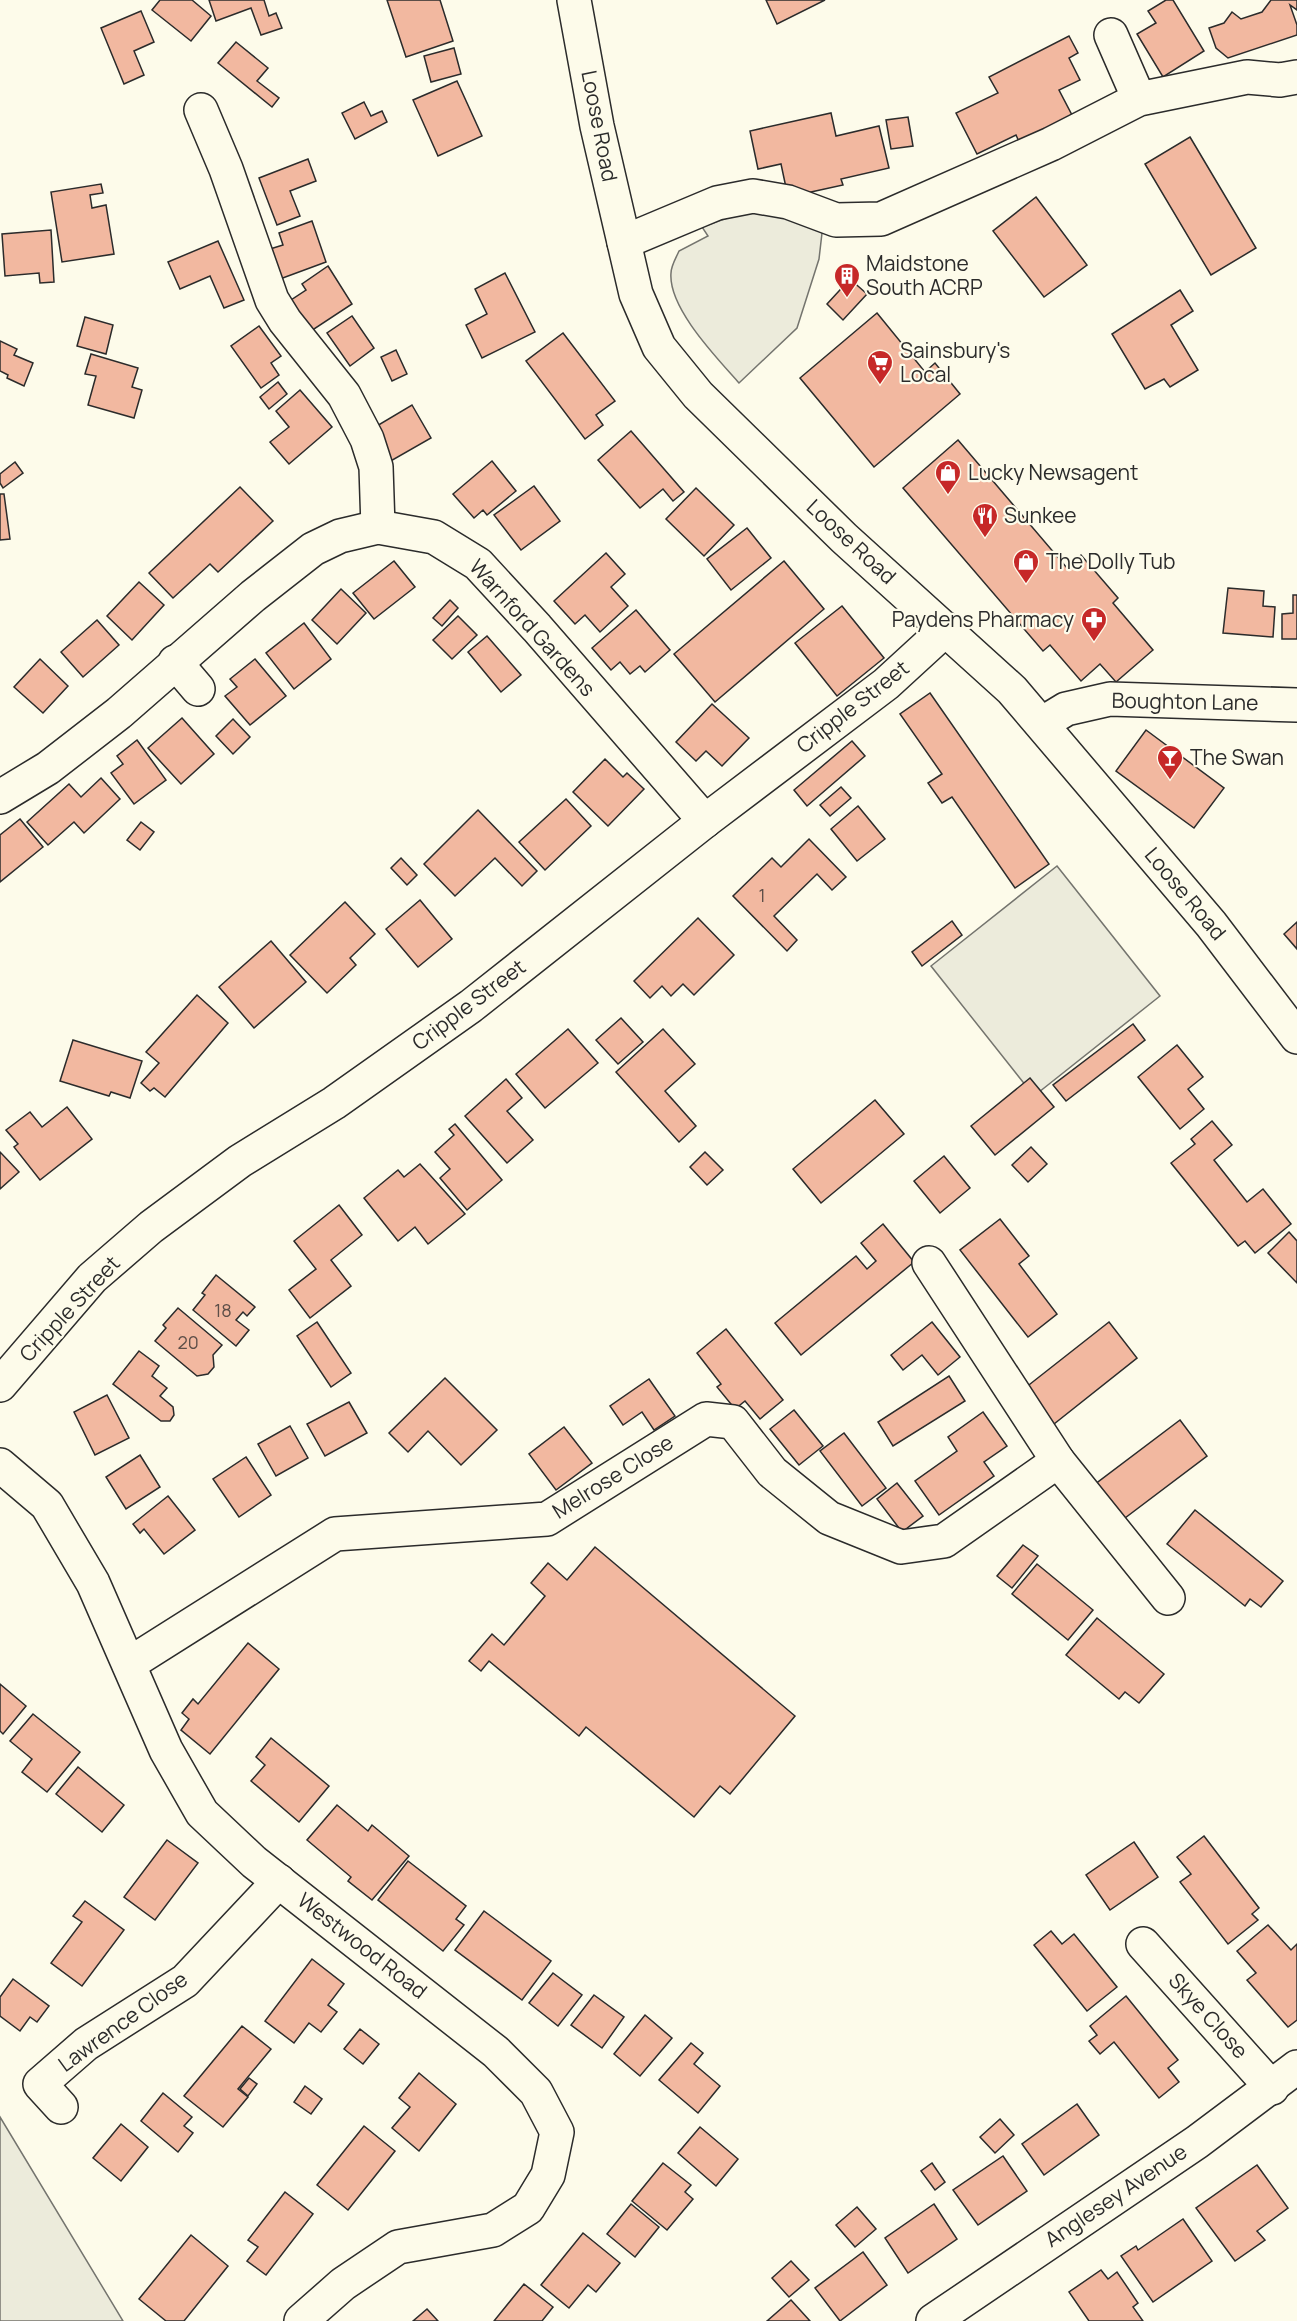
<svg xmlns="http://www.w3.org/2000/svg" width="1297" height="2321" font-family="Manrope,sans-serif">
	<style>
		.green { fill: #ecebdb; stroke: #74746e; stroke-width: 1.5 }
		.building { fill: #f2b8a0; stroke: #2b2b2b; stroke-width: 1.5 }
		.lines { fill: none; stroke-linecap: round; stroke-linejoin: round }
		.minor-casing { stroke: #2b2b2b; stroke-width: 36 }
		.highway-casing { stroke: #2b2b2b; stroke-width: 36 }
		.minor { stroke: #fdfbea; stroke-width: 33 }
		.highway { stroke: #fdfbea; stroke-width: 33 }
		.labels { text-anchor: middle; stroke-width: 4.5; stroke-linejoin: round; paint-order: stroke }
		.number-label { font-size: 18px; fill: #5d4e48 }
		.street-label { font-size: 21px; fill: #2b2b2b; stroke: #fdfbea }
		.poi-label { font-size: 21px; fill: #2b2b2b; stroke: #fdfbea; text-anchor: start }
	</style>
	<rect width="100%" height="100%" fill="#fdfbea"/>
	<g class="green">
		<path d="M744 212 804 216 822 233 819 259 797 328 739 383C717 358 668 308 671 273 671 266 676 258 679 251L708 236 702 227Z"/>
		<polygon points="1057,866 1160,996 1034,1096 931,966"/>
		<polygon points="0,2117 123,2321 0,2321"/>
	</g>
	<g class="building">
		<polygon points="160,0 192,0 211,16 191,41 152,10"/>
		<polygon points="209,0 264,0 269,16 276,13 282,28 261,35 251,8 216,21"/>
		<polygon points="387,0 440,0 453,41 406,57"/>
		<polygon points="766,0 825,0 777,24"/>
		<polygon points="1166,0 1173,0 1204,51 1163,77 1137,34 1156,23 1148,11"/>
		<polygon points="1271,0 1297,0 1297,10 1290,5 1297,25 1297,35 1228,58 1216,48 1209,28 1224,23 1232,12 1241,19 1262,12"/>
		<polygon points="141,11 154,42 134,51 144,75 124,84 101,28"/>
		<polygon points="1069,36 1078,53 1069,58 1080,80 1059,90 1073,117 1020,144 1016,135 977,154 956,113 998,93 989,77"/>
		<polygon points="236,42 268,68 257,81 279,98 272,107 218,63"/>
		<polygon points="454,48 461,74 431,82 424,56"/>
		<polygon points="457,81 482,136 438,156 413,100"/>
		<polygon points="364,102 371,116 382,111 387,122 355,139 342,113"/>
		<polygon points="831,113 836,136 879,126 889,168 841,179 843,185 788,197 781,164 758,169 750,131"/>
		<polygon points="908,117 913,146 891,149 886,120"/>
		<polygon points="1190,137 1256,248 1211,275 1145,164"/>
		<polygon points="308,159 316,181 290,191 300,216 277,225 259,178"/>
		<polygon points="101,184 103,193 90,195 92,208 106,205 114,254 62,262 51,192"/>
		<polygon points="1036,197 1087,265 1044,297 993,231"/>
		<polygon points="312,221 326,262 280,279 270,249 283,245 279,233"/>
		<polygon points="51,230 54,282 40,283 39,273 5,276 2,234"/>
		<polygon points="218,241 244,300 224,308 210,276 180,289 168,262"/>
		<polygon points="328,266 352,304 308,333 288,302 306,290 302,284"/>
		<polygon points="505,273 535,332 482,358 466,325 487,314 475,289"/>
		<polygon points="850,279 867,294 843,320 827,304"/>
		<polygon points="1180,290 1193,311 1171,325 1198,370 1170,387 1164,379 1145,389 1112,334"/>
		<polygon points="877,313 925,372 935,363 960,394 874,467 800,378"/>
		<polygon points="352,316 374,348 350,366 327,333"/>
		<polygon points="85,317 113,325 106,354 77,346"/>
		<polygon points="259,326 281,356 271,363 279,375 261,388 231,346"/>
		<polygon points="563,333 615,401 596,415 603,425 585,439 526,361"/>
		<polygon points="0,341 17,349 14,355 33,363 24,386 7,378 8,375 0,371"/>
		<polygon points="396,350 407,374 392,381 381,357"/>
		<polygon points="91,354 138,368 132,387 142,390 134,418 88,405 96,376 85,374"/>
		<polygon points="278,382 287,394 269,409 260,397"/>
		<polygon points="300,390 332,427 289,464 270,442 289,427 276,411"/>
		<polygon points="412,405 431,438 389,462 370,430"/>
		<polygon points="631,431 684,492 673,501 663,489 640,508 598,460"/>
		<polygon points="958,440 1067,568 1081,555 1118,598 1113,603 1153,650 1116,682 1100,664 1081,681 1050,645 1043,651 903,488"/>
		<polygon points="492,461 516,491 487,515 483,510 474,518 453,494"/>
		<polygon points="15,462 23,473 3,488 0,483 0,474"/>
		<polygon points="534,486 560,521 521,550 494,515"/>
		<polygon points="240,487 273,521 218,572 210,564 173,598 149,573"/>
		<polygon points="696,488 734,525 704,556 666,519"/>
		<polygon points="0,494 4,494 10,539 0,540"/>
		<polygon points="747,528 771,558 731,590 707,559"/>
		<polygon points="606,553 625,574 611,587 628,606 600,632 585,615 575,624 554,601"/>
		<polygon points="394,561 415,587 374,619 353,593"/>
		<polygon points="784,561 824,609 715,702 674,654"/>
		<polygon points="139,582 164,605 132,640 107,616"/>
		<polygon points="1228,588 1264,591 1263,606 1275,607 1273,637 1223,633"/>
		<polygon points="341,589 366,613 337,644 312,620"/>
		<polygon points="1293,595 1297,595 1297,639 1282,639 1282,614 1293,613"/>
		<polygon points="450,600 458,608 442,626 433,618"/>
		<polygon points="842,606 884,658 837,696 795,643"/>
		<polygon points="636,610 670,650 645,672 640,666 630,674 620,662 611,670 592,648"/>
		<polygon points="458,616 477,635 452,659 433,640"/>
		<polygon points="97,620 119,645 83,677 61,652"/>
		<polygon points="304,623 331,659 294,689 266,653"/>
		<polygon points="487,636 521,675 501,692 468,652"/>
		<polygon points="40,659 68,686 43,713 14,687"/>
		<polygon points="255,659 286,696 250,725 225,696 237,687 230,679"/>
		<polygon points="930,693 1049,864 1015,888 952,797 942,803 928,783 942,774 900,714"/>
		<polygon points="712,704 749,738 722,766 706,751 696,761 676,742"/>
		<polygon points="182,718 214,754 181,784 148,748"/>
		<polygon points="233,719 250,737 233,754 216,736"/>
		<polygon points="1146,730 1224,788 1194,828 1116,771"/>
		<polygon points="137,740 166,780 134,804 111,773 123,764 117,756"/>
		<polygon points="852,741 865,756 807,806 794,790"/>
		<polygon points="605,759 623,777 627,773 644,789 608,826 573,792"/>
		<polygon points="101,778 120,799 84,833 74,822 48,845 27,822 69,784 81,797"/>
		<polygon points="841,787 851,798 830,816 820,805"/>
		<polygon points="566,799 591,826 545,870 519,842"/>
		<polygon points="858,806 885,839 857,861 831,829"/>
		<polygon points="478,810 537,871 522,886 495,858 455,896 424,864"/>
		<polygon points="20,819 43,847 0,882 0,835"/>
		<polygon points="141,822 154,832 140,850 127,840"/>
		<polygon points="809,839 846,877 832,890 817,874 774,916 797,940 787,951 733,896 772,858 781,867"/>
		<polygon points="401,858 417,875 407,885 391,868"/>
		<polygon points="420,900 452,939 418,967 386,929"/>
		<polygon points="345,902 375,934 350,958 356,965 327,993 290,955"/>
		<polygon points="698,918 734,955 694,995 683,984 671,996 662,986 650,998 634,981"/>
		<polygon points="952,921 962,935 922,966 912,952"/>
		<polygon points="1297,922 1297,949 1284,934"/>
		<polygon points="271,941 306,982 254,1028 219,987"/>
		<polygon points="197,995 228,1023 165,1097 154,1088 150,1091 141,1083 159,1063 146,1052"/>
		<polygon points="621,1018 643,1042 618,1064 596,1040"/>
		<polygon points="1133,1024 1145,1040 1066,1101 1053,1085"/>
		<polygon points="568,1029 598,1063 545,1108 516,1074"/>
		<polygon points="663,1029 695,1064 665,1091 696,1126 679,1142 616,1072"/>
		<polygon points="73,1040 142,1061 130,1098 111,1092 109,1096 60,1081"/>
		<polygon points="1177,1045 1203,1077 1188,1089 1204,1109 1180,1129 1138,1077"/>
		<polygon points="1030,1078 1054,1107 995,1155 971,1126"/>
		<polygon points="506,1079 522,1098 507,1111 533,1140 507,1163 465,1116"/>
		<polygon points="875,1100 904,1134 821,1203 793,1169"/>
		<polygon points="67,1107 92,1139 40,1180 14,1147 18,1144 6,1130 30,1112 42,1127"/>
		<polygon points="1212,1121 1232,1145 1214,1160 1247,1202 1263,1189 1291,1224 1255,1253 1245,1241 1238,1246 1171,1163 1195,1144 1191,1139"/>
		<polygon points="455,1124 502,1180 467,1210 440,1178 450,1169 435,1152 454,1135 449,1129"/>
		<polygon points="1031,1147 1047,1164 1028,1182 1012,1165"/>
		<polygon points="0,1152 19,1172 0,1189"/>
		<polygon points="705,1152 723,1170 707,1185 690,1167"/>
		<polygon points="944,1156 970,1188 940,1213 914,1181"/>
		<polygon points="420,1164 465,1214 428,1244 415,1227 398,1241 364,1198 398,1170 404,1177"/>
		<polygon points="339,1205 362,1235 331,1260 351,1286 310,1318 289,1290 316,1269 294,1241"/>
		<polygon points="1000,1219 1029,1256 1019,1264 1057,1314 1028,1337 960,1250"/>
		<polygon points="883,1224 914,1262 801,1355 775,1323 856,1256 867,1269 876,1261 861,1243"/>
		<polygon points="1289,1232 1297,1241 1297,1283 1268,1253"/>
		<polygon points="216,1275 255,1307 247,1316 243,1312 236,1320 249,1330 236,1346 193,1310 205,1295 202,1293"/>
		<polygon points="178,1308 222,1345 213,1355 214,1367 208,1374 197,1376 155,1341 166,1328 163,1325"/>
		<polygon points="317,1322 351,1373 331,1387 297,1336"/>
		<polygon points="932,1322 960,1357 938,1375 922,1355 903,1370 891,1355"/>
		<polygon points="1109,1322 1137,1358 1054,1424 1025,1388"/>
		<polygon points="726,1329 783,1400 760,1419 745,1401 735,1409 717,1387 721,1384 697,1353"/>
		<polygon points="139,1351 159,1366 152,1376 167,1388 160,1396 173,1407 174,1415 170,1421 161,1421 113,1384"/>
		<polygon points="949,1376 965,1401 893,1446 878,1422"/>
		<polygon points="445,1378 497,1430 461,1465 428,1431 408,1452 389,1433"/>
		<polygon points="649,1379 675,1416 654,1430 642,1412 623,1425 610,1406"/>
		<polygon points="107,1395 129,1438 95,1455 74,1412"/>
		<polygon points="349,1402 367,1433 325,1456 307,1424"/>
		<polygon points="794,1410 823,1446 799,1465 770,1429"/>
		<polygon points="983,1412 1007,1446 984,1462 994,1476 939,1515 915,1481 957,1451 948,1437"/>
		<polygon points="1180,1420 1207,1456 1121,1521 1094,1485"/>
		<polygon points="290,1426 308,1458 276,1476 258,1444"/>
		<polygon points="564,1427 592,1463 556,1490 529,1454"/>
		<polygon points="844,1433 886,1488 862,1506 820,1451"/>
		<polygon points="140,1455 160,1487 126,1509 106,1477"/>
		<polygon points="246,1457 271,1495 239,1517 213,1479"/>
		<polygon points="897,1483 923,1516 902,1532 877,1499"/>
		<polygon points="168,1496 195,1530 164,1554 144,1529 140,1533 133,1524"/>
		<polygon points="1195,1510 1283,1581 1261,1607 1250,1599 1245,1606 1167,1544"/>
		<polygon points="1023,1545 1038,1556 1012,1588 997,1576"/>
		<polygon points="595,1547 795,1716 730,1794 720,1786 694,1817 586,1727 579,1736 489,1661 481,1671 469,1661 492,1634 504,1645 545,1596 531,1583 548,1563 567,1580"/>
		<polygon points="1037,1564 1093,1610 1068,1640 1012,1594"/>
		<polygon points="1097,1618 1164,1674 1139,1703 1125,1692 1119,1699 1066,1655"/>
		<polygon points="248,1643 279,1669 210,1754 181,1730 189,1719 182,1713 193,1699 198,1704"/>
		<polygon points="0,1684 26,1706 3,1734 0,1731"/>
		<polygon points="33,1714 80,1752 47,1792 22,1772 32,1759 10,1741"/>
		<polygon points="271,1738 329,1786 299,1822 251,1781 265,1765 256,1757"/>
		<polygon points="78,1767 124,1805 102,1832 56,1794"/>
		<polygon points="337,1805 368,1831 372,1825 409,1856 372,1900 348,1881 351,1877 307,1840"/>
		<polygon points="1204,1836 1259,1908 1252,1914 1258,1920 1228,1944 1180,1882 1191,1874 1177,1857"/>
		<polygon points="167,1840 198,1863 155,1920 124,1897"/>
		<polygon points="1134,1842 1158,1877 1110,1910 1086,1875"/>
		<polygon points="408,1861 466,1906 456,1919 464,1925 443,1951 378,1900"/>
		<polygon points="85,1901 124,1930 82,1986 51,1963 82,1922 73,1916"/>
		<polygon points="484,1911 551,1961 522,2000 455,1950"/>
		<polygon points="1268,1925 1291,1950 1297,1944 1297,2020 1288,2027 1247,1980 1256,1973 1237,1951"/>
		<polygon points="1051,1931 1062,1944 1074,1934 1117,1987 1087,2011 1034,1945"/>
		<polygon points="312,1959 344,1984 328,2005 337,2012 321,2032 309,2023 294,2043 265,2021"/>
		<polygon points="553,1973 582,1995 558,2026 529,2003"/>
		<polygon points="13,1979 49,2006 37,2022 30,2017 20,2031 0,2016 0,1997"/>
		<polygon points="594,1995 624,2017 602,2048 571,2025"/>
		<polygon points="1126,1996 1178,2060 1168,2068 1179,2082 1159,2098 1114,2042 1100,2054 1089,2041 1097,2035 1090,2026"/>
		<polygon points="645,2015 672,2038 640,2076 614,2054"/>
		<polygon points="242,2026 271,2049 238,2089 248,2097 223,2127 184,2096"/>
		<polygon points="360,2029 379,2044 363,2064 344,2049"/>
		<polygon points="691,2043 703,2053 694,2064 720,2086 698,2113 659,2080"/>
		<polygon points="419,2073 456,2104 419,2151 392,2128 410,2107 399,2098"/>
		<polygon points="249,2078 257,2084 248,2096 240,2089"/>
		<polygon points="305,2086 322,2099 311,2114 294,2102"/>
		<polygon points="163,2093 192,2117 184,2126 193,2133 178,2152 141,2121"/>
		<polygon points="1077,2104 1099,2135 1044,2175 1022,2144"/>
		<polygon points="1000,2119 1014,2135 995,2153 980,2137"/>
		<polygon points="121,2124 148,2147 121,2181 93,2158"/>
		<polygon points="364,2126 395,2151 348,2210 317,2185"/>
		<polygon points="700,2127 738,2159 716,2186 678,2153"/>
		<polygon points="1003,2156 1027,2191 978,2225 953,2190"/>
		<polygon points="663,2163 691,2185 685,2192 693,2199 667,2230 632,2201"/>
		<polygon points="932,2163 945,2182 935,2190 921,2171"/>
		<polygon points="1257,2165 1288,2208 1257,2231 1265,2240 1235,2261 1196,2208"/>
		<polygon points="285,2192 313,2214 266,2275 247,2261 258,2247 248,2240"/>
		<polygon points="631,2204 659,2227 635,2257 607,2234"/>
		<polygon points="934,2204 957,2239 908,2273 885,2238"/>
		<polygon points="857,2207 876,2229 855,2247 836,2225"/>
		<polygon points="1183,2219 1212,2261 1153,2302 1121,2256 1136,2246 1138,2250"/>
		<polygon points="583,2233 620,2263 596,2292 588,2285 569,2308 541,2285"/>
		<polygon points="191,2235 228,2266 184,2321 166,2321 139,2299"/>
		<polygon points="863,2252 887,2285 840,2321 815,2288"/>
		<polygon points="791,2261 809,2280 789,2297 772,2278"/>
		<polygon points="1101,2270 1108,2279 1117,2272 1138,2303 1133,2307 1143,2321 1089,2321 1069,2292"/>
		<polygon points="524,2284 553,2307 542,2321 494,2321"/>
		<polygon points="791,2300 810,2321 767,2321"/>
		<polygon points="427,2309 438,2321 413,2321"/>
	</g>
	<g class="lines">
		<defs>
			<g id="minor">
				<polyline points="1111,35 1139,99"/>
				<polyline points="201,110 226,169 272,300 285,321 344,395 367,439 376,467 378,527"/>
				<polyline points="624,242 717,203 753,196 788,202 836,220 881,219 1051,144 1139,99 1247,77 1280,80 1297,77"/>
				<polyline points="175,662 198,689"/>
				<polyline points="1043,723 1066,709 1110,699 1297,705"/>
				<polyline points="0,797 48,768 119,713 253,596 313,549 340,536 378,527 434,537 478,564 537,628 705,821"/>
				<polyline points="929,1263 1058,1461 1168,1598"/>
				<polyline points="0,1385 92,1278 151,1227 240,1161 334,1103 471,1006 705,821 886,684 946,629"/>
				<polyline points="0,1465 47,1505 93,1583 166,1750 202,1813 254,1862 496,2052 536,2092 557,2132 548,2175 528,2208 493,2230 398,2247 343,2284 301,2321"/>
				<polyline points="129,1664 335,1534 547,1519 706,1419 733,1422 772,1472 829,1518 901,1547 944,1541 1058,1461"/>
				<polyline points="1143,1944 1272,2088"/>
				<polyline points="61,2107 40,2084 86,2044 185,1981 279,1881"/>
				<polyline points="933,2321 1197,2142 1297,2067"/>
			</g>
			<polyline id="highway" points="574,0 597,126 636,294 659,347 698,395 844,538 1012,690 1211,924 1297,1037"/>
		</defs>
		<use href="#minor" class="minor-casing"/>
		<use href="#highway" class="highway-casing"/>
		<use href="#minor" class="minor"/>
		<use href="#highway" class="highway"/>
	</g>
	<defs>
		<symbol id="building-pin" viewBox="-11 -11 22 30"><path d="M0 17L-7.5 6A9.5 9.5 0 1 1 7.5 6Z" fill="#c62828" stroke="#fdfbea"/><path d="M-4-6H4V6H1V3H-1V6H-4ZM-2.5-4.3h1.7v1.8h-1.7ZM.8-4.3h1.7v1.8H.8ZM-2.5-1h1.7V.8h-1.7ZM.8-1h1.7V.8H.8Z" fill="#fff"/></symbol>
		<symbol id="supermarket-pin" viewBox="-11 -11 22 30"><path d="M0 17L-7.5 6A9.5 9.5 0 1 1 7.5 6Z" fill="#c62828" stroke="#fdfbea"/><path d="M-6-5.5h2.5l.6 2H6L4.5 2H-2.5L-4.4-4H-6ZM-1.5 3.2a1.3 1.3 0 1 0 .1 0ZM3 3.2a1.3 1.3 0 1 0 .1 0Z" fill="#fff"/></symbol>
		<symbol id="shop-pin" viewBox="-11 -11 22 30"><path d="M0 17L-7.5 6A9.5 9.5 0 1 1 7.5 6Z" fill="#c62828" stroke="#fdfbea"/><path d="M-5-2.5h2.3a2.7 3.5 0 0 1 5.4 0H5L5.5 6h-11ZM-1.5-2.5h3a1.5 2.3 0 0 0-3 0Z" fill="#fff"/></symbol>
		<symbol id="restaurant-pin" viewBox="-11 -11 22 30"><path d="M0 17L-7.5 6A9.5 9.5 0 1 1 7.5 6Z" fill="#c62828" stroke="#fdfbea"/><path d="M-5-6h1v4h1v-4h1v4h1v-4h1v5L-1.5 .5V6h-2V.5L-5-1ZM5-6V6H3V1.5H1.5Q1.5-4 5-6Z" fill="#fff"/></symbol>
		<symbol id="pharmacy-pin" viewBox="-11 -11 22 30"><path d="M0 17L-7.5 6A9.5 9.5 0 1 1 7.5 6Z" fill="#c62828" stroke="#fdfbea"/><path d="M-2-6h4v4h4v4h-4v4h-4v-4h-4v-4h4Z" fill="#fff"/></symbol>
		<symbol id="bar-pin" viewBox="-11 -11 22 30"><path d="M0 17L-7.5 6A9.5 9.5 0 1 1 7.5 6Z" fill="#c62828" stroke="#fdfbea"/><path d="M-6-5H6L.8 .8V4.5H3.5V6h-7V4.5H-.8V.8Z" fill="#fff"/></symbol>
	</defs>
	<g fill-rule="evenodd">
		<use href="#building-pin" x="832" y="261" width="30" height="40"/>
		<use href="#supermarket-pin" x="865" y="348" width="30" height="40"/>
		<use href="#shop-pin" x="933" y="458" width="30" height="40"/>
		<use href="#restaurant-pin" x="970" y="501" width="30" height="40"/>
		<use href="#shop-pin" x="1011" y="547" width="30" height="40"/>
		<use href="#pharmacy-pin" x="1079" y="605" width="30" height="40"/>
		<use href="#bar-pin" x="1155" y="743" width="30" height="40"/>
	</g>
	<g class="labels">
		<g class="number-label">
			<text x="762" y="902">1</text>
			<text x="223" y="1317">18</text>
			<text x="188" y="1349">20</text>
		</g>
		<g class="street-label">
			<text transform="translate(599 126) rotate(79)" y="7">Loose Road</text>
			<text transform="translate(851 542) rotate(43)" y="7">Loose Road</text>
			<text transform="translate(532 628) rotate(48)" y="7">Warnford Gardens</text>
			<text transform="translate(1185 702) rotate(1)" y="7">Boughton Lane</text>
			<text transform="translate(853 707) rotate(-38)" y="7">Cripple Street</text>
			<text transform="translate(1185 894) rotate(50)" y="7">Loose Road</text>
			<text transform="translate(469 1005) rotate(-37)" y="7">Cripple Street</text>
			<text transform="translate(70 1309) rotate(-47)" y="7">Cripple Street</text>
			<text transform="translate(613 1477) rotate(-32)" y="7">Melrose Close</text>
			<text transform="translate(362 1946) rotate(38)" y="7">Westwood Road</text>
			<text transform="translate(1208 2016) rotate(48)" y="7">Skye Close</text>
			<text transform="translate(123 2022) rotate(-36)" y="7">Lawrence Close</text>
			<text transform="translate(1116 2196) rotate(-34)" y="7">Anglesey Avenue</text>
		</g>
		<g class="poi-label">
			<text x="866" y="271">Maidstone<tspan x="866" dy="24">South ACRP</tspan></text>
			<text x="900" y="358">Sainsbury's<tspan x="900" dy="24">Local</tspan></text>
			<text x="968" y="480">Lucky Newsagent</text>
			<text x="1004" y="523">Sunkee</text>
			<text x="1046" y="569">The Dolly Tub</text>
			<text x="1074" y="627" text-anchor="end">Paydens Pharmacy</text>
			<text x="1190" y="765">The Swan</text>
		</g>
	</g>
</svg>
